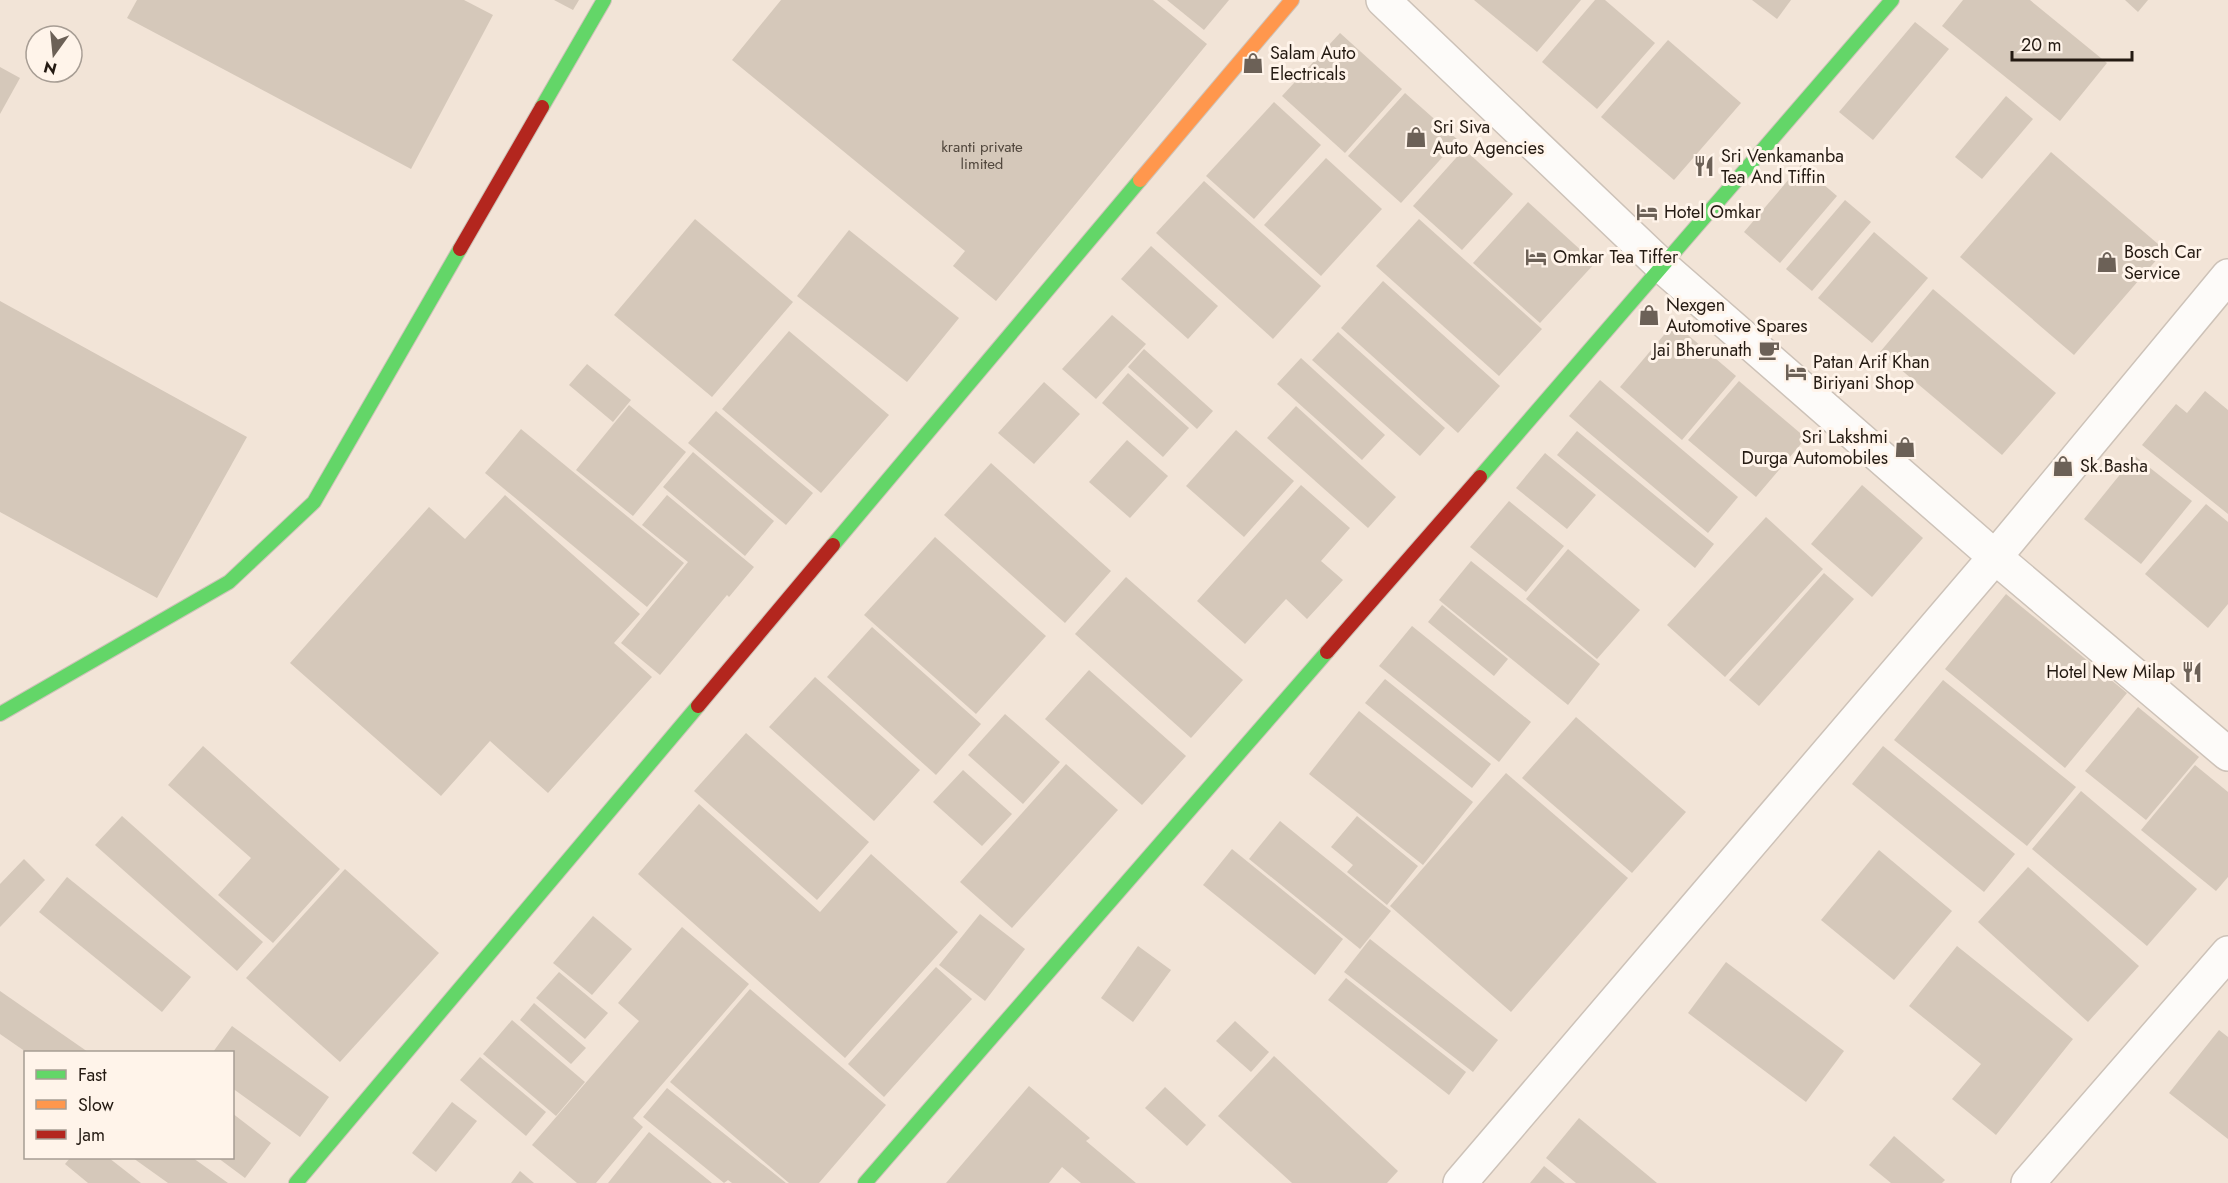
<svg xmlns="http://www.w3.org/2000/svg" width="2228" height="1183" font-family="Jost,sans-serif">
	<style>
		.building { fill: #d5c8ba }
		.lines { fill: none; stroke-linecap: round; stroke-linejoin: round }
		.street-casing { stroke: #cdc2b8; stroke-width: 36 }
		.fast-casing { stroke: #cdc2b8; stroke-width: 16 }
		.slow-casing { stroke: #cdc2b8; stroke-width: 16 }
		.jam-casing { stroke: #cdc2b8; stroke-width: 16 }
		.street { stroke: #fdfbf9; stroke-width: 33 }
		.fast { stroke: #63d668; stroke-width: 14 }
		.slow { stroke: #ff974d; stroke-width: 14 }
		.jam { stroke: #b3261e; stroke-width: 14 }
		.labels { text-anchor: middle; stroke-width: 6; stroke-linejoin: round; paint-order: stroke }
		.number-label { font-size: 15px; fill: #50463c }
		.poi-label { font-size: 18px; fill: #241a12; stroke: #fff4ea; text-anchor: start }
	</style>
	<rect width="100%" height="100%" fill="#f2e4d7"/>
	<g class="building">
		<polygon points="137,0 464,0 493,15 411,169 127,18"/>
		<polygon points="554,0 579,0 573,10"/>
		<polygon points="781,0 1153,0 1207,44 996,301 953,266 965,251 732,60"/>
		<polygon points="1167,0 1229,0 1204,30"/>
		<polygon points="1474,0 1581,0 1537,52"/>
		<polygon points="1595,0 1605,0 1655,43 1597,109 1542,62"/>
		<polygon points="1752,0 1791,0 1777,19"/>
		<polygon points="1963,0 2030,0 2107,63 2060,121 1942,26"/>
		<polygon points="2125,0 2148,0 2138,12"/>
		<polygon points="1915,22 1949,49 1873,140 1839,112"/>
		<polygon points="1340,33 1402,89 1345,153 1282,96"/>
		<polygon points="1668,40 1741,103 1674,180 1601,117"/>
		<polygon points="0,67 20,78 0,114"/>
		<polygon points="1405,93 1458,140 1401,203 1348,156"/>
		<polygon points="2006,96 2033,119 1982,179 1955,157"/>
		<polygon points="1274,102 1321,145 1254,219 1206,176"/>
		<polygon points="1464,149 1513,194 1462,250 1413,206"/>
		<polygon points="2051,152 2165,250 2074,355 1960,257"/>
		<polygon points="1326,158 1382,209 1321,276 1264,225"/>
		<polygon points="1801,165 1837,196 1780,263 1744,232"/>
		<polygon points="1204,181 1321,286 1273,339 1156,233"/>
		<polygon points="1845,200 1871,222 1812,291 1786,269"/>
		<polygon points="1528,202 1595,263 1540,323 1473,263"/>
		<polygon points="695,219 793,302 712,397 614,315"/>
		<polygon points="1419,219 1542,329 1499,376 1376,266"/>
		<polygon points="849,230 959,318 907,382 797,296"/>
		<polygon points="1874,232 1928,278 1872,343 1818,298"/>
		<polygon points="1151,246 1218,306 1188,339 1121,279"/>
		<polygon points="1383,281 1500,386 1458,433 1341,328"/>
		<polygon points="1933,289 2056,393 2002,455 1880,352"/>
		<polygon points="0,301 247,437 157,598 0,512"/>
		<polygon points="1112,315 1146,344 1096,399 1062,369"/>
		<polygon points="1674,323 1736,376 1682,440 1620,387"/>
		<polygon points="789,331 889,415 821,493 722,409"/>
		<polygon points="1338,332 1445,428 1420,456 1312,360"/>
		<polygon points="1144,349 1213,411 1197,429 1128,367"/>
		<polygon points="1301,358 1385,435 1362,460 1277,384"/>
		<polygon points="587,364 631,400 613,422 569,385"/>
		<polygon points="1128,373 1189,428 1163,457 1102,403"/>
		<polygon points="1600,380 1738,497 1708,533 1569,416"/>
		<polygon points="1739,381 1806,438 1756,497 1688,440"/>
		<polygon points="1044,382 1080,414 1034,464 998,433"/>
		<polygon points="2205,391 2228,410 2228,514 2142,445 2176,404 2187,413"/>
		<polygon points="629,405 686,452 633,516 576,470"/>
		<polygon points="1296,406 1396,497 1368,528 1267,438"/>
		<polygon points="716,411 813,493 786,525 688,443"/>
		<polygon points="521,429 684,563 647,607 485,473"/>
		<polygon points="1236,430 1294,481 1244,537 1186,486"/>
		<polygon points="1577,431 1714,544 1695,568 1557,455"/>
		<polygon points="1127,440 1168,476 1130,518 1089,482"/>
		<polygon points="693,452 774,521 745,556 663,487"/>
		<polygon points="1545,453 1596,495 1567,529 1516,488"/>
		<polygon points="2135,456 2192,501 2141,564 2084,519"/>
		<polygon points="991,463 1111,571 1065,623 944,515"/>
		<polygon points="1301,485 1350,528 1321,561 1343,580 1307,619 1286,599 1245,644 1197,601"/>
		<polygon points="1862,485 1923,538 1872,597 1811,544"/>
		<polygon points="505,495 640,614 614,643 652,677 548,793 490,741 441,796 290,663 429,507 465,539"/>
		<polygon points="667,495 754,567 729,597 727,595 660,675 621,643 688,562 642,525"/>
		<polygon points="1509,501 1564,546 1526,592 1470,547"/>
		<polygon points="2206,504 2228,522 2228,604 2208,628 2145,574"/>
		<polygon points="1766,517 1823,569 1725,677 1667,625"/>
		<polygon points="935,537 1046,636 976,714 864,615"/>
		<polygon points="1568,549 1640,610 1597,659 1526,599"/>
		<polygon points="1471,561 1600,664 1568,705 1439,600"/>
		<polygon points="1824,573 1854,599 1759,706 1729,680"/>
		<polygon points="1126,577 1243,680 1191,738 1075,634"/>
		<polygon points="2006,594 2127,693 2065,768 1945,669"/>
		<polygon points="1442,605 1508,659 1494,676 1428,622"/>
		<polygon points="1412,626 1531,722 1499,762 1379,666"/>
		<polygon points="872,627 981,724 936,775 827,677"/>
		<polygon points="1089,670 1186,756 1142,805 1045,719"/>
		<polygon points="815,677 920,770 874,821 769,727"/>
		<polygon points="1385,679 1491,764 1472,788 1365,703"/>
		<polygon points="1943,680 2076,787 2027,846 1894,740"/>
		<polygon points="2138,707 2199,757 2146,820 2085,771"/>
		<polygon points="1359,711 1473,802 1423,865 1309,774"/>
		<polygon points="1005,714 1060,762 1023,804 968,755"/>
		<polygon points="1576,717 1686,812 1632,873 1522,778"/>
		<polygon points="746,733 869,842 817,900 694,791"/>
		<polygon points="203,746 340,869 273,943 218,895 251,858 168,785"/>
		<polygon points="1883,746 2015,854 1984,892 1852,784"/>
		<polygon points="1066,764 1118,810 1012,928 960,882"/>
		<polygon points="2195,765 2228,792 2228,877 2216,891 2141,830"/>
		<polygon points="963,770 1012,814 982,846 933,802"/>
		<polygon points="1506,773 1628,878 1511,1012 1390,906"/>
		<polygon points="2081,791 2197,889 2147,946 2032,849"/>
		<polygon points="699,804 820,912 871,854 958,932 845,1058 638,874"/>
		<polygon points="122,816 263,942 237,971 95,845"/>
		<polygon points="1357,816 1418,866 1387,905 1347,872 1353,865 1331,847"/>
		<polygon points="1280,821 1391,911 1360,949 1249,859"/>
		<polygon points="1232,849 1343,939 1315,975 1203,885"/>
		<polygon points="1879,850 1952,911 1894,980 1821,920"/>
		<polygon points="24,859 45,880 0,927 0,884"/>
		<polygon points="2028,867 2139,966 2088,1022 1978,922"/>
		<polygon points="345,869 439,953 340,1062 246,978"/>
		<polygon points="67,877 191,977 162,1012 39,912"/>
		<polygon points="980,914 1025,949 985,1001 939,965"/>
		<polygon points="593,916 632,949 592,995 553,963"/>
		<polygon points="682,927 749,984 633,1118 643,1127 596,1183 577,1183 532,1145 639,1021 618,1003"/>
		<polygon points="1370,939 1498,1040 1473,1072 1344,972"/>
		<polygon points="1138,946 1171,970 1133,1022 1101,998"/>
		<polygon points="1957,946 2073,1039 1996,1135 1952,1099 1981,1064 1909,1006"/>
		<polygon points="1726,962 1844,1051 1806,1102 1688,1013"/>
		<polygon points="936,967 972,999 884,1097 848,1064"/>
		<polygon points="559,972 608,1013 585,1039 536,998"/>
		<polygon points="1346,978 1466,1072 1449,1095 1328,1000"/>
		<polygon points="750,989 886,1105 819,1183 789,1183 670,1082"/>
		<polygon points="0,991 88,1052 26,1052 0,1034"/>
		<polygon points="534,1003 586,1048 571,1064 520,1020"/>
		<polygon points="512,1020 585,1082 556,1116 483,1054"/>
		<polygon points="1235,1021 1269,1052 1251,1072 1216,1041"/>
		<polygon points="232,1026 329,1097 300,1137 232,1088 232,1052 213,1052"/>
		<polygon points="2219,1030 2228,1037 2228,1139 2169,1093"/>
		<polygon points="1274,1056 1398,1171 1387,1183 1292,1183 1218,1116"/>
		<polygon points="480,1057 546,1112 526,1136 460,1080"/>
		<polygon points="1029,1086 1090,1138 1086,1141 1136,1183 1081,1183 1062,1167 1049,1183 946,1183"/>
		<polygon points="1165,1087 1206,1125 1187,1146 1145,1108"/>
		<polygon points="667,1088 786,1183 732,1183 728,1180 724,1183 643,1117"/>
		<polygon points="452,1102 477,1121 436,1172 412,1153"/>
		<polygon points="232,1113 271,1143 245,1178 218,1158 232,1158"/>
		<polygon points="1579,1118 1657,1183 1576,1183 1546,1158"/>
		<polygon points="649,1132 712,1183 608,1183"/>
		<polygon points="1894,1136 1945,1180 1942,1183 1891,1183 1869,1165"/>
		<polygon points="70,1158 109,1158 141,1183 88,1183 65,1164"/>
		<polygon points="133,1158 193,1158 228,1183 168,1183"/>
		<polygon points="1544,1166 1565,1183 1530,1183"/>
		<polygon points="520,1171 534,1183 511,1183"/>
	</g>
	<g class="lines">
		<defs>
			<g id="street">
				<polyline points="1383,0 1663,267 1995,557 2228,754"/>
				<polyline points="1460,1183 1995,557 2228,276"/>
				<polyline points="2028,1183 2228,953"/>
			</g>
			<g id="fast">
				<polyline points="542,107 604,0"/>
				<polyline points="1480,477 1892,0"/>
				<polyline points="833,545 1140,180"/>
				<polyline points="0,714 229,582 314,502 460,249"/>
				<polyline points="296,1183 698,706"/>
				<polyline points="865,1183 1327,652"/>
			</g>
			<polyline id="slow" points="1140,180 1292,0"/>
			<g id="jam">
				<polyline points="460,249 542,107"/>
				<polyline points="1327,652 1480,477"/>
				<polyline points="698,706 833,545"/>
			</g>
		</defs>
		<use href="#street" class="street-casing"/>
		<use href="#fast" class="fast-casing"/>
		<use href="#slow" class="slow-casing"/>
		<use href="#jam" class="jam-casing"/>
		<use href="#street" class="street"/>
		<use href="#fast" class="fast"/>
		<use href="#slow" class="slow"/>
		<use href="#jam" class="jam"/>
	</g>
	<defs>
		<symbol id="shop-bare" viewBox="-9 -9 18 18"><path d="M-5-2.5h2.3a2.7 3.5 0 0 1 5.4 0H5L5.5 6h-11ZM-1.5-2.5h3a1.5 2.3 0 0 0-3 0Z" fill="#6c6157" stroke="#fff4ea" stroke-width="2.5" paint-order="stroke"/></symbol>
		<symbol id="restaurant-bare" viewBox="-9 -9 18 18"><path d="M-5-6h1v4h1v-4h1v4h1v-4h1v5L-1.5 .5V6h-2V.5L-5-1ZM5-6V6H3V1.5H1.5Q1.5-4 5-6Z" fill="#6c6157" stroke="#fff4ea" stroke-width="2.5" paint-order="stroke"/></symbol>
		<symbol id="hotel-bare" viewBox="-9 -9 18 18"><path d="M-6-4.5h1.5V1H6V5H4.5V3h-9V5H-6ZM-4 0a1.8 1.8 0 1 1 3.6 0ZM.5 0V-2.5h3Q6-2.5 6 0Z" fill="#6c6157" stroke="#fff4ea" stroke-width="2.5" paint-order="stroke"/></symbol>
		<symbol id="cafe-bare" viewBox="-9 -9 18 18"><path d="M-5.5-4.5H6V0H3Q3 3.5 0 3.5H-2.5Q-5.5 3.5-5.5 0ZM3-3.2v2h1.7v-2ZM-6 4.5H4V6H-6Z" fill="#6c6157" stroke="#fff4ea" stroke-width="2.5" paint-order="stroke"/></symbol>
	</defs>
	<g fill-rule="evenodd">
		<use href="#shop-bare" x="1238" y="48" width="30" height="30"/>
		<use href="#shop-bare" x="1401" y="122" width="30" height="30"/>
		<use href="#restaurant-bare" x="1689" y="151" width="30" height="30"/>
		<use href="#hotel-bare" x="1632" y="197" width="30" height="30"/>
		<use href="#hotel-bare" x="1521" y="242" width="30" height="30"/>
		<use href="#shop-bare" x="2092" y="247" width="30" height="30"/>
		<use href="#shop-bare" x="1634" y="300" width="30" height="30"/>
		<use href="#cafe-bare" x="1754" y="335" width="30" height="30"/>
		<use href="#hotel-bare" x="1781" y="357" width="30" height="30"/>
		<use href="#shop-bare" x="1890" y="432" width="30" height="30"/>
		<use href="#shop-bare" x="2048" y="451" width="30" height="30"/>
		<use href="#restaurant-bare" x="2177" y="657" width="30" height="30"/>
	</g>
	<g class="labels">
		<g class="number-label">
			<text x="982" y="152">kranti private<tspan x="982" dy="17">limited</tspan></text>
		</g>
		<g class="poi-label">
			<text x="1270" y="59">Salam Auto<tspan x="1270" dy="21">Electricals</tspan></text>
			<text x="1433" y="133">Sri Siva<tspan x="1433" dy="21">Auto Agencies</tspan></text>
			<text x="1721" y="162">Sri Venkamanba<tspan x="1721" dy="21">Tea And Tiffin</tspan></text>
			<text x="1664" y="218">Hotel Omkar</text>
			<text x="2124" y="258">Bosch Car<tspan x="2124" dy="21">Service</tspan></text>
			<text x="1553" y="263">Omkar Tea Tiffer</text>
			<text x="1666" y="311">Nexgen<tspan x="1666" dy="21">Automotive Spares</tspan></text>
			<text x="1752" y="356" text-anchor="end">Jai Bherunath</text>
			<text x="1813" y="368">Patan Arif Khan<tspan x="1813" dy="21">Biriyani Shop</tspan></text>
			<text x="1888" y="443" text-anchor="end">Sri Lakshmi<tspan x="1888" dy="21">Durga Automobiles</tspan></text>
			<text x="2080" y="472">Sk.Basha</text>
			<text x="2175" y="678" text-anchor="end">Hotel New Milap</text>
		</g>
	</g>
	<rect x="24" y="1051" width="210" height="108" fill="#fff4ea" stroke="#a79d94" stroke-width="1.5"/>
	<rect x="36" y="1070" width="30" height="9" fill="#63d668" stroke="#a79d94" stroke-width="1.5"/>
	<text x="78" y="1081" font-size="18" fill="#241a12">Fast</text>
	<rect x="36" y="1100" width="30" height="9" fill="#ff974d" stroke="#a79d94" stroke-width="1.5"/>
	<text x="78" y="1111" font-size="18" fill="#241a12">Slow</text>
	<rect x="36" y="1130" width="30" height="9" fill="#b3261e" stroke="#a79d94" stroke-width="1.5"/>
	<text x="78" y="1141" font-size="18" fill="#241a12">Jam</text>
	<g transform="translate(54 54) rotate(195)"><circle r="28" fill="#fff4ea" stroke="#a79d94" stroke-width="1.5"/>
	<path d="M0-4.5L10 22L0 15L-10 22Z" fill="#6c6157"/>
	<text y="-9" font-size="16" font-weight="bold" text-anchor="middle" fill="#241a12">N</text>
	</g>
	<path d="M2012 51v9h120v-9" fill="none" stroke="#241a12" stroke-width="3"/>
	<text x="2021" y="51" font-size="18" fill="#241a12" stroke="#fff4ea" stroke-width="4.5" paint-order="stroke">20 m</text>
</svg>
